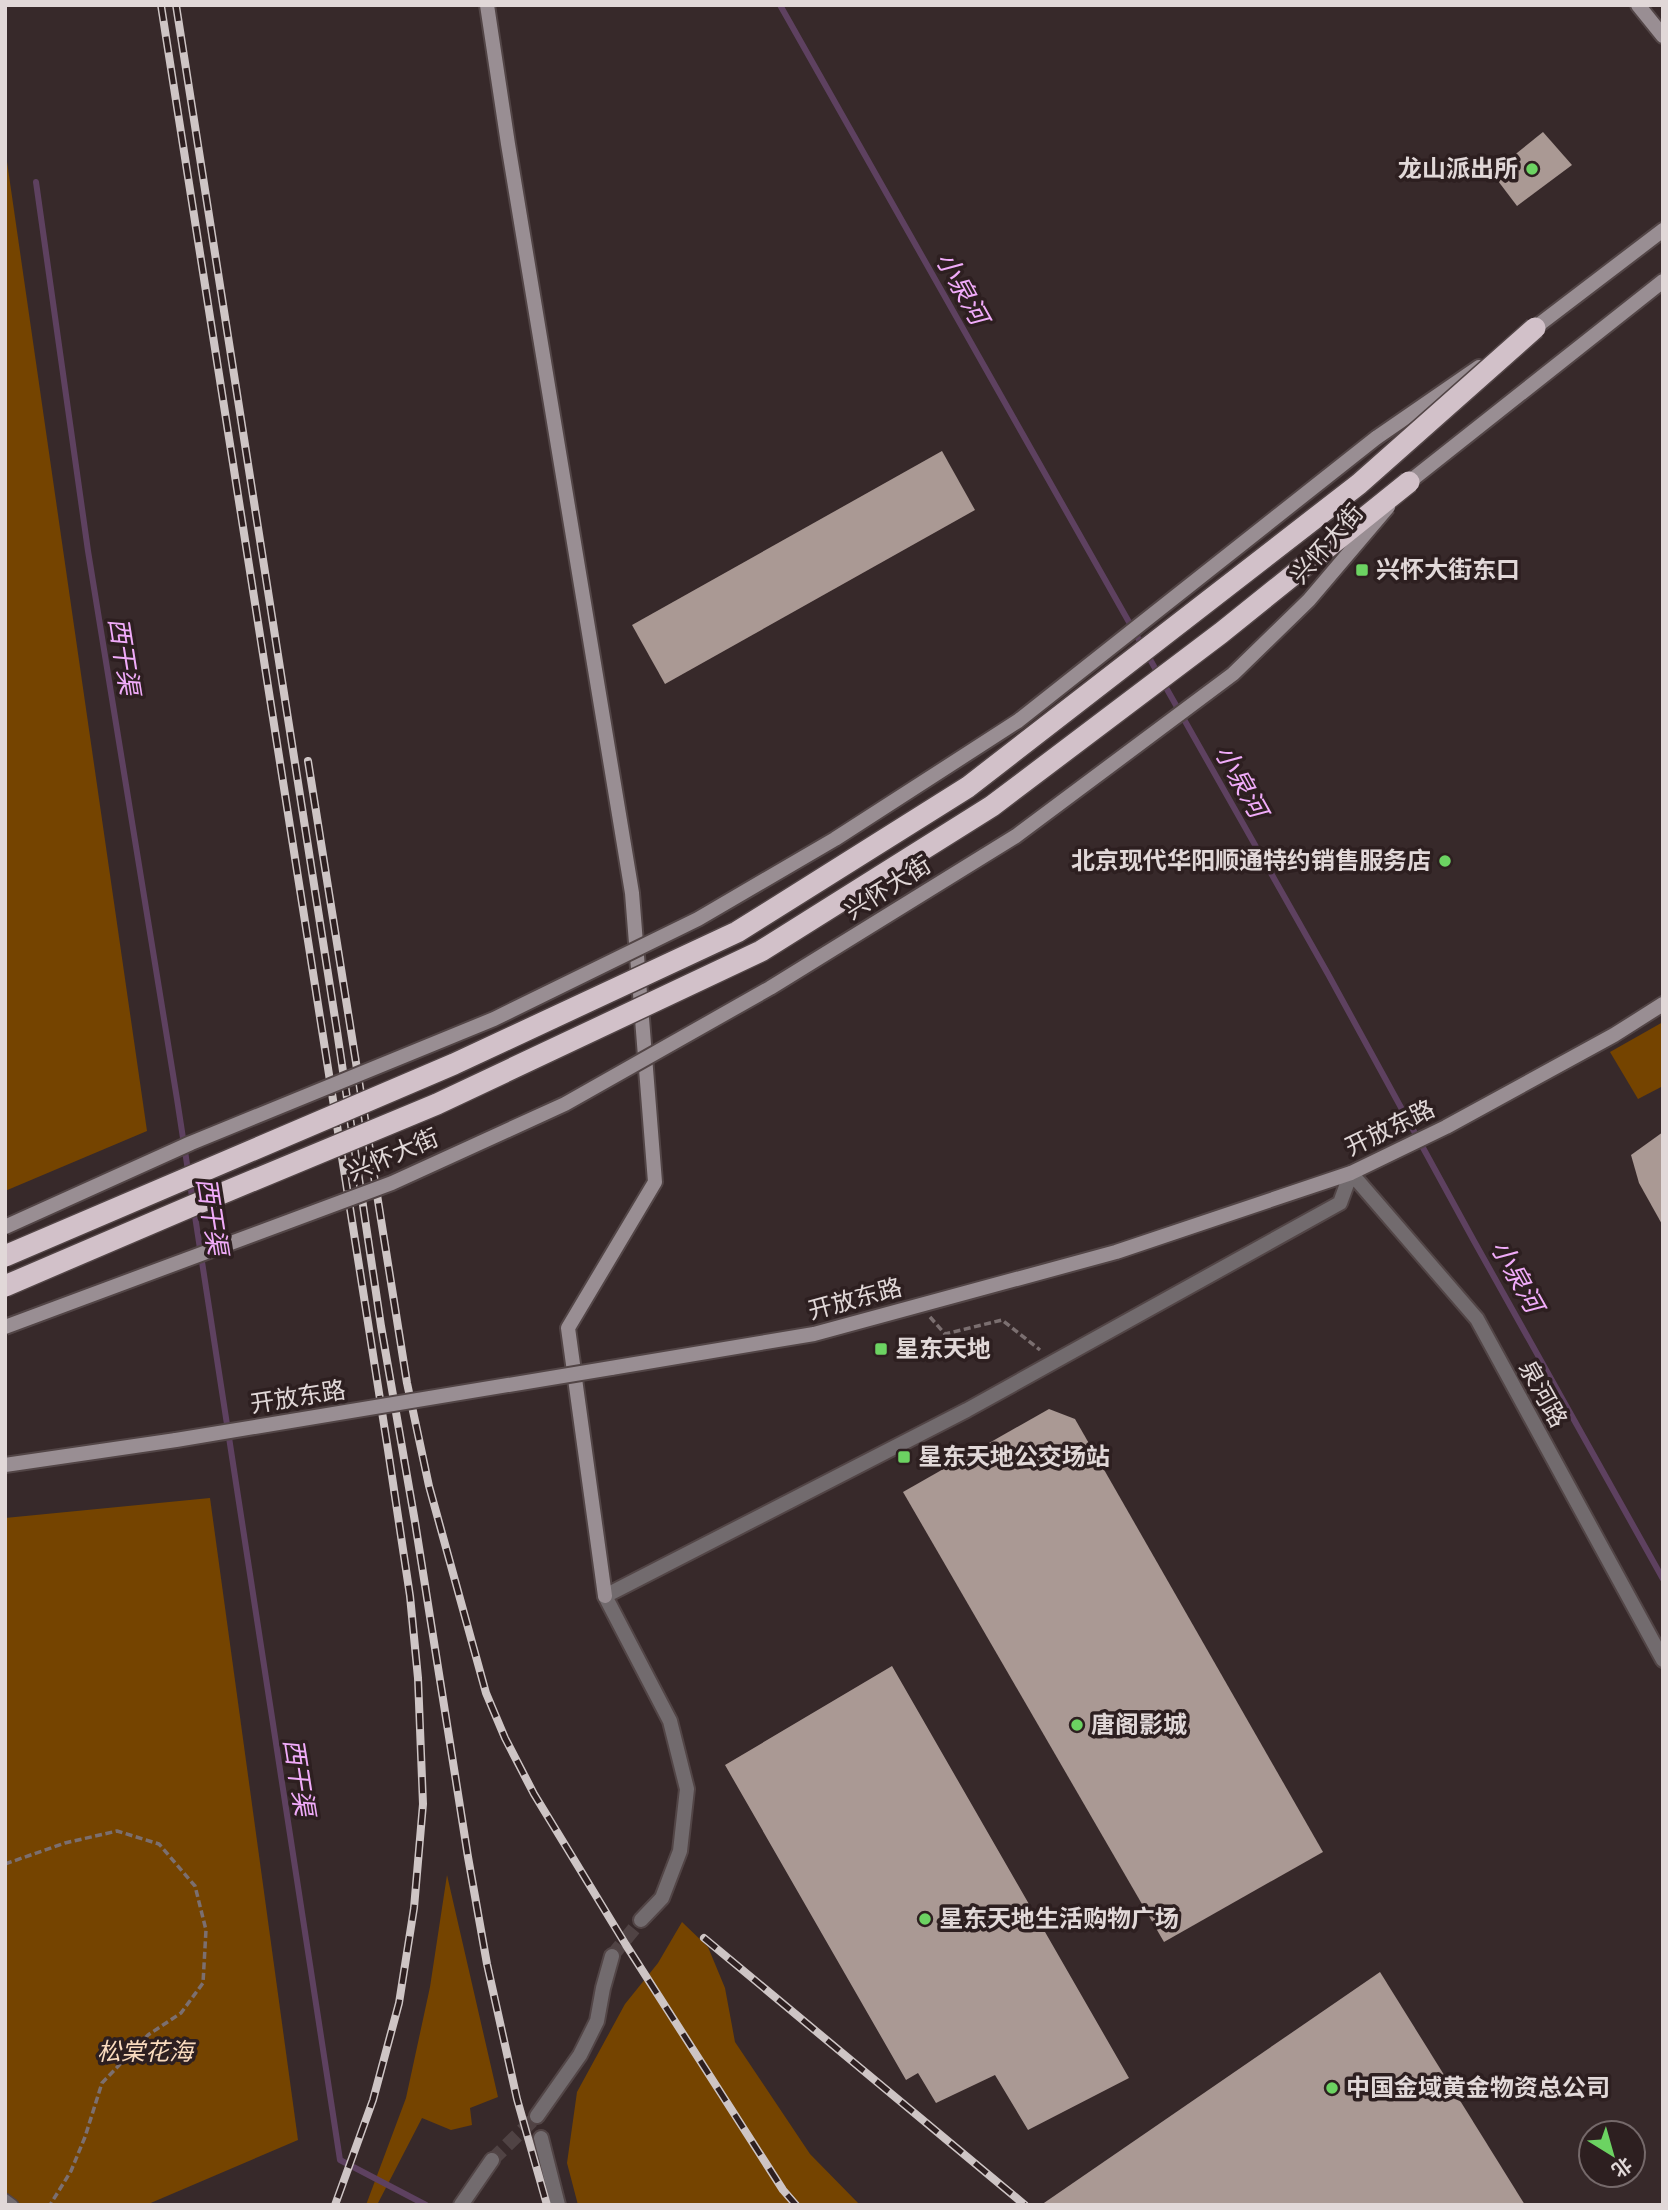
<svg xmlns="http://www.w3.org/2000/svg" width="1668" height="2210" font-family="Spectral,'Noto Sans SC',serif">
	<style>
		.green { fill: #754400 }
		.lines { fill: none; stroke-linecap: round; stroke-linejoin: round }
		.stream { stroke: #5e4160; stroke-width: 6 }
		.building { fill: #aa9994 }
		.street-tunnel { stroke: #504344; stroke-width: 14; stroke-dasharray: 14 7; stroke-linecap: butt }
		.lane-casing { stroke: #524546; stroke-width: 13 }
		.street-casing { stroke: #524546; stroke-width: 18 }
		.secondary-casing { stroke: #524546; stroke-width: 18 }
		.path { stroke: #7b6f70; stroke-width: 3.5; stroke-dasharray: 7 3.5; stroke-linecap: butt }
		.lane { stroke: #726b6e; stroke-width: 10 }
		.street { stroke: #726b6e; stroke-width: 14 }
		.secondary { stroke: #998e93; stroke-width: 14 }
		.rail-casing { stroke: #cec5c5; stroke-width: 8 }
		.rail { stroke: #2d1f20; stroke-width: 5; stroke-dasharray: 16; stroke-linecap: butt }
		.secondary-bridge-casing { stroke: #524546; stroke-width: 18; stroke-linecap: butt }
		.highway-bridge-casing { stroke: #524546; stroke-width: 24; stroke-linecap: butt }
		.secondary-bridge { stroke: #998e93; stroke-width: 14 }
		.highway-bridge { stroke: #d2c1c9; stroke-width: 21 }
		.poi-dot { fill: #6cd362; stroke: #2d1f20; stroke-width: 2.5 }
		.labels { text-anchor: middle; stroke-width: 7; stroke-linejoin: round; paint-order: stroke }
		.poi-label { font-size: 24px; font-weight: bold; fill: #e1d8d8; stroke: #2d1f20; text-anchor: start }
		.street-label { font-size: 24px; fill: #e1d8d8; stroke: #2d1f20 }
		.park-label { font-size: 24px; font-style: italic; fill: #fadbbe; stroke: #2d1f20 }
		.water-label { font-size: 26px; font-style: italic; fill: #f0abf9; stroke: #2d1f20 }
	</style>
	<rect width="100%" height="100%" fill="#37292a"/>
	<g class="green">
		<polygon points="5,148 147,1131 5,1191"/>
		<polygon points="1663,1022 1663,1086 1638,1099 1610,1052"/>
		<polygon points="210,1498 298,2140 146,2205 5,2205 5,1518"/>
		<polygon points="447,1875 498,2097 470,2108 472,2125 451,2130 422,2118 377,2205 366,2205 406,2098 430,1987"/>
		<polygon points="682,1922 708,1947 725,1988 735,2042 810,2154 860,2205 578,2205 567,2163 577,2092 625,2004 658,1963"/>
	</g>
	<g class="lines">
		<g class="stream">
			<polyline points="780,5 1328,974 1474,1241 1663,1579"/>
			<polyline points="36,182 88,551 177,1099 340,2160 426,2205"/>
		</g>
	</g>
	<g class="building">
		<polygon points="1543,132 1572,165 1517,206 1492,173"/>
		<polygon points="942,451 975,510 665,684 632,625"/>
		<polygon points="1663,1132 1663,1226 1639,1183 1631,1155"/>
		<polygon points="1049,1409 1075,1419 1323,1852 1164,1942 903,1492"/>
		<polygon points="892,1666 1129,2078 1028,2130 995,2075 936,2103 918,2073 906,2080 725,1765"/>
		<polygon points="1380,1972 1525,2205 1041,2205"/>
	</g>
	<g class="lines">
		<g class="street-tunnel">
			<polyline points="612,1956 641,1920"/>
			<polyline points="492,2160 537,2116"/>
		</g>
		<defs>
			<polyline id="lane" points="5,2199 13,2205"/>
			<g id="street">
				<polyline points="641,1920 662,1898 680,1851 687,1789 670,1721 605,1596 967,1410 1340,1203 1351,1173 1477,1319 1663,1660"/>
				<polyline points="537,2116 580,2055 597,2021 603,1988 612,1956"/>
				<polyline points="541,2138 558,2205"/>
				<polyline points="461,2205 492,2160"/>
			</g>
			<g id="secondary">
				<polyline points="487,5 508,144 632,893 655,1182 568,1328 605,1596"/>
				<polyline points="1638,5 1663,36"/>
				<polyline points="1528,333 1663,230"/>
				<polyline points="1376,438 1479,367"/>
				<polyline points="1409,482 1663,281"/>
				<polyline points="611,1368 814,1334 1116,1252 1351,1173 1446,1127 1614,1035 1663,1004"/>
				<polyline points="5,1465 176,1440"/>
			</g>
		</defs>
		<use href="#lane" class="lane-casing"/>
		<use href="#street" class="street-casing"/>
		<use href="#secondary" class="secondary-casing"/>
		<g class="path">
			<polyline points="930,1317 945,1334 1002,1320 1040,1350"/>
			<polyline points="5,1864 65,1843 117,1831 159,1844 195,1886 206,1930 203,1983 181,2013 148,2035 102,2083 85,2137 71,2171 50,2205"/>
		</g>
		<use href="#lane" class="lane"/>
		<use href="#street" class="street"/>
		<use href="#secondary" class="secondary"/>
		<defs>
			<g id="rail">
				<polyline points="161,5 388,1450 410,1596 418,1678 423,1804 414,1908 399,2003 373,2100 335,2205"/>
				<polyline points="176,5 337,1031 381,1326 415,1522 468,1857 487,1964 517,2099 547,2205"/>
				<polyline points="308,761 407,1383 429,1486 486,1693 505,1738 534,1794 626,1945 783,2190 796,2205"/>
				<polyline points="704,1938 1025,2205"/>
			</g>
		</defs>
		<use href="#rail" class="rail-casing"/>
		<use href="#rail" class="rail"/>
		<defs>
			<g id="secondary-bridge">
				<polyline points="5,1227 191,1143 494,1019 698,919 835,839 1018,721 1376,438"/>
				<polyline points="5,1327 392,1183 565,1104 770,988 1016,836 1233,674 1309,600 1388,507"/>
				<polyline points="176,1440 611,1368"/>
			</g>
			<g id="highway-bridge">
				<polyline points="5,1256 454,1064 737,932 968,787 1359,484 1535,328"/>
				<polyline points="5,1286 194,1205 437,1104 761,951 992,806 1221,633 1409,482"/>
			</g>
		</defs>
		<use href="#secondary-bridge" class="secondary-bridge-casing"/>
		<use href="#highway-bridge" class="highway-bridge-casing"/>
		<use href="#secondary-bridge" class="secondary-bridge"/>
		<use href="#highway-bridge" class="highway-bridge"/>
	</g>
	<g class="poi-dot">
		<circle cx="1532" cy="169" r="7"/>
		<rect x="1355" y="563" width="14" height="14" rx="3.5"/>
		<circle cx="1445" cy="861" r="7"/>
		<rect x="874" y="1342" width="14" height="14" rx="3.5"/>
		<rect x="897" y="1450" width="14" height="14" rx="3.5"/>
		<circle cx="1077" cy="1725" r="7"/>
		<circle cx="925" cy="1919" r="7"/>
		<circle cx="1332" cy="2088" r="7"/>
	</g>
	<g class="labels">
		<g class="poi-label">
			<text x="1518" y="177" text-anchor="end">龙山派出所</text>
			<text x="1376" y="578">兴怀大街东口</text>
			<text x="1431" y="869" text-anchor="end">北京现代华阳顺通特约销售服务店</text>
			<text x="895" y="1357">星东天地</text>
			<text x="918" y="1465">星东天地公交场站</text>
			<text x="1091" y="1733">唐阁影城</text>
			<text x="939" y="1927">星东天地生活购物广场</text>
			<text x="1346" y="2096">中国金域黄金物资总公司</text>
		</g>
		<g class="street-label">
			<text transform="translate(1327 544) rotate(-49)" y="8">兴怀大街</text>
			<text transform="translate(888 888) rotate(-32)" y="8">兴怀大街</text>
			<text transform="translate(1390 1128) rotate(-26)" y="8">开放东路</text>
			<text transform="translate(393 1155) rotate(-23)" y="8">兴怀大街</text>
			<text transform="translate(855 1299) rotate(-15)" y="8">开放东路</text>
			<text transform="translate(1543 1394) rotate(61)" y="8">泉河路</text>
			<text transform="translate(298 1397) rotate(-9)" y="8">开放东路</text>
		</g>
		<g class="park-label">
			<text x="145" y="2060">松棠花海</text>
		</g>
		<g class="water-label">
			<text transform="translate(962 288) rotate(61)" y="9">小泉河</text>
			<text transform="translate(124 656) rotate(81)" y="9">西干渠</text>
			<text transform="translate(1241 781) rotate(61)" y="9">小泉河</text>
			<text transform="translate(212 1216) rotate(81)" y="9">西干渠</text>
			<text transform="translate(1517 1276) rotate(61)" y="9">小泉河</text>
			<text transform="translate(299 1777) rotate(81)" y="9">西干渠</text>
		</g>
	</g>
	<rect width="1668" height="2210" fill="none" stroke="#e1d8d8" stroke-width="14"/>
	<g transform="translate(1612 2154) rotate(143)"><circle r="33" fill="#2d1f20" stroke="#75696a" stroke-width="2"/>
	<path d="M0-5L12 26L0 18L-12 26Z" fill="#6cd362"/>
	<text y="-10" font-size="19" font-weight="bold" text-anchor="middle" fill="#e1d8d8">北</text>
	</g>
</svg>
